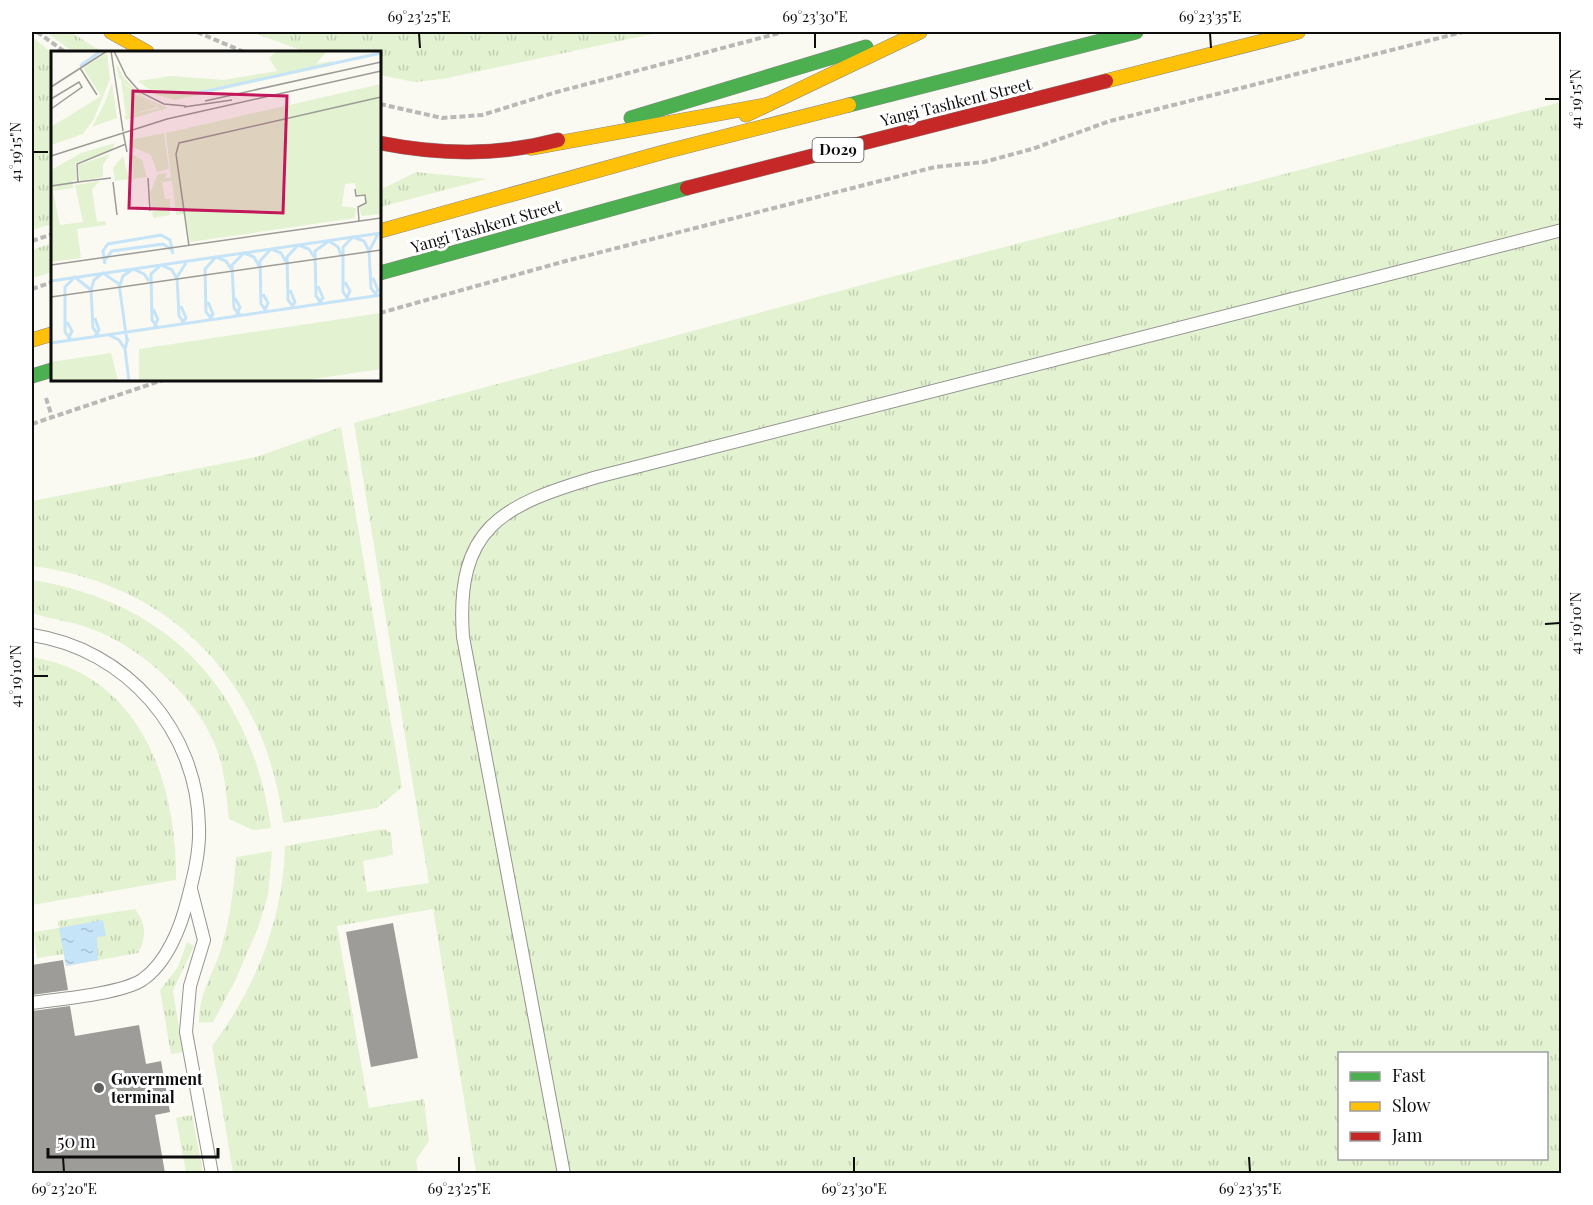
<svg xmlns="http://www.w3.org/2000/svg" width="1593" height="1205" font-family="'Playfair Display',serif">
	<style>
		.grass { fill: url(#grass-tufts); fill-rule: evenodd }
		.water { fill: url(#water-ripples) }
		.building { fill: #9e9c98 }
		.lines { fill: none; stroke-linecap: round; stroke-linejoin: round }
		.lane-casing { stroke: #949490; stroke-width: 14 }
		.fast-casing { stroke: #8b8a87; stroke-width: 15 }
		.slow-casing { stroke: #8b8a87; stroke-width: 15 }
		.jam-casing { stroke: #8b8a87; stroke-width: 15 }
		.path { stroke: #b8b8b6; stroke-width: 4; stroke-dasharray: 6 3; stroke-linecap: butt }
		.lane { stroke: #fefefd; stroke-width: 12 }
		.fast { stroke: #4caf50; stroke-width: 14 }
		.slow { stroke: #ffc107; stroke-width: 14 }
		.jam { stroke: #c62828; stroke-width: 14 }
		.ticks { fill: none; stroke: #0d0d0d; stroke-width: 2 }
		.poi-dot { fill: #60605d; stroke: #fff; stroke-width: 2 }
		.labels { text-anchor: middle; stroke-width: 6; stroke-linejoin: round; paint-order: stroke }
		.shield { fill: #fff; stroke: #565656; stroke-width: 1.5 }
		.shield-label { font-size: 15px; font-weight: bold; fill: #0d0d0d }
		.street-label { font-size: 16px; fill: #0d0d0d; stroke: #fff }
		.poi-label { font-size: 16px; font-weight: bold; fill: #0d0d0d; stroke: #fff; text-anchor: start }
		.inset-river { fill: none; stroke: #c6e4f7; stroke-width: 3 }
		.inset-road { fill: none; stroke: #9c9b96; stroke-width: 1.5 }
		.view { fill: #c2185b; fill-opacity: 0.15; stroke: #c2185b; stroke-width: 3 }
		.inset-edge { fill: none; stroke: #0d0d0d; stroke-width: 3 }
		.neatline { fill: none; stroke: #0d0d0d; stroke-width: 2 }
		.ticks-label { font-size: 15px; text-anchor: middle; fill: #0d0d0d }
	</style>
	<defs>
		<pattern id="grass-tufts" width="24" height="20" patternUnits="userSpaceOnUse" patternTransform="scale(1.5)"><rect width="24" height="20" fill="#e3f2d0"/><path d="M3 7l-1-3M5 7V3M7 7l1-3M15 17l-1-3M17 17v-4M19 17l1-3" fill="none" stroke="#c2ceb1"/></pattern>
		<pattern id="water-ripples" width="26" height="14" patternUnits="userSpaceOnUse" patternTransform="scale(1.5)"><rect width="26" height="14" fill="#c6e4f7"/><path d="M2 4q2-2 4 0t4 0M15 11q2-2 4 0t4 0" fill="none" stroke="#a9c2d3"/></pattern>
	</defs>
	<rect width="100%" height="100%" fill="#fbfaf2"/>
	<g class="grass">
		<polygon points="46,32 71,32 102,52 73,52"/>
		<polygon points="251,32 662,32 443,79 414,82 380,75 380,52 306,52"/>
		<polygon points="32,37 52,53 52,224 32,230"/>
		<path d="M1561 102V1173H476L433 909 337 926 369 1108 424 1099 429 1141 416 1160 418 1173H233L212 1046C256 987 283 920 285 846L384 829 391 833 393 855 363 861 367 892 429 883 354 423 928 267ZM1340 1054H1546V1158H1340Z"/>
		<polygon points="416,172 487,179 380,207 380,190"/>
		<polygon points="52,243 52,272 32,278 32,250"/>
		<path d="M341 427 402 787 377 808 283 823C267 683 172 584 32 566V501L256 457Z"/>
		<path d="M32 580C170 602 252 691 271 828L253 830 229 819C226 795 225 770 216 747 196 696 140 646 89 628 70 621 50 619 32 613Z"/>
		<path d="M32 657C141 675 177 783 176 880L32 905Z"/>
		<path d="M272 851 268 895 258 928 235 981 213 1022 199 1023C199 993 212 977 221 949 230 920 234 888 236 857Z"/>
		<path d="M135 909C146 922 147 938 138 953L66 966 64 954 37 958 33 932 59 928 58 921Z"/>
		<polygon points="187,942 194,946 173,991 183,1052 171,1054 160,990 178,967"/>
		<polygon points="192,1115 203,1173 186,1173 176,1118"/>
	</g>
	<polygon class="water" points="103,920 106,936 97,937 98,960 66,966 59,928"/>
	<g class="building">
		<polygon points="393,923 418,1058 371,1067 346,932"/>
		<polygon points="63,960 68,990 32,995 32,965"/>
		<polygon points="70,1006 75,1036 139,1025 146,1064 161,1061 170,1112 155,1115 165,1173 32,1173 32,1011"/>
	</g>
	<g class="lines">
		<defs>
			<g id="lane">
				<path d="M32 635C126 649 198 731 199 827 200 851 194 875 188 898 181 927 167 963 142 980 120 994 59 999 32 1003"/>
				<polyline points="191,889 204,940 190,986 186,1032 212,1174"/>
				<path d="M564 1174 463 637C455 527 502 505 597 477L1562 230"/>
			</g>
			<g id="fast">
				<polyline points="849,105 1136,32"/>
				<polyline points="631,118 866,47"/>
				<polyline points="380,273 687,188"/>
				<polyline points="32,376 52,370"/>
			</g>
			<g id="slow">
				<polyline points="111,32 147,52"/>
				<polyline points="1106,81 1298,32"/>
				<polyline points="746,115 920,32"/>
				<polyline points="531,148 766,105"/>
				<polyline points="380,231 664,152 849,105"/>
				<polyline points="32,340 52,334"/>
			</g>
			<g id="jam">
				<path d="M380 143C441 155 498 156 558 140"/>
				<polyline points="687,188 1106,81"/>
			</g>
		</defs>
		<use href="#lane" class="lane-casing"/>
		<use href="#fast" class="fast-casing"/>
		<use href="#slow" class="slow-casing"/>
		<use href="#jam" class="jam-casing"/>
		<g class="path">
			<polyline points="37,32 65,52"/>
			<polyline points="197,32 244,52"/>
			<polyline points="380,104 442,118 482,115 553,93 783,32"/>
			<polyline points="32,241 52,234"/>
			<polyline points="32,289 52,282"/>
			<polyline points="380,313 562,262 935,167 984,162 1032,149 1110,121 1463,32"/>
			<polyline points="46,398 52,417"/>
			<polyline points="32,424 163,380"/>
		</g>
		<use href="#lane" class="lane"/>
		<use href="#fast" class="fast"/>
		<use href="#slow" class="slow"/>
		<use href="#jam" class="jam"/>
	</g>
	<path class="ticks" d="M419 33 420 48M815 33V48M1210 33 1211 48M1545 99H1560M33 152H48M1545 624 1560 623M33 676H48M63 1157 64 1172M459 1157V1172M854 1157V1172M1249 1157 1250 1172"/>
	<circle class="poi-dot" cx="99" cy="1088" r="6"/>
	<g class="labels">
		<rect class="shield" x="812.5" y="138" width="51" height="24" rx="4.5"/>
		<g class="shield-label">
			<text x="838" y="155">D029</text>
		</g>
		<g class="street-label">
			<text transform="translate(956 102) rotate(-14)" y="6">Yangi Tashkent Street</text>
			<text transform="translate(486 226) rotate(-16)" y="6">Yangi Tashkent Street</text>
		</g>
		<g class="poi-label">
			<text x="111" y="1085">Government<tspan x="111" dy="18">terminal</tspan></text>
		</g>
	</g>
	<g transform="translate(51 51)">
		<rect width="330" height="330" fill="#fbfaf2"/>
		<path d="M226 0H276L265 13 282 10 283 14 124 49 106 44 87 30 121 25 172 29 226 20 218 7ZM56 2 59 28 43 68 32 83 0 94V76L50 45 32 17ZM65 12 73 27 92 46 117 57 75 69 73 65 109 57 90 46 68 27ZM70 29 86 44 106 56 75 65ZM61 32 66 67 41 76 54 51ZM330 33V163L311 165 308 156 313 155 315 143 306 144 304 132 294 133 291 155 305 157 304 167 139 191 134 163 125 164 121 130 111 131 114 148H119V164L102 167 99 142 107 123 116 122 114 127H120L115 82ZM113 82 118 118 106 121 100 104 79 95 78 89ZM64 92 61 99 24 112 26 129 21 130 22 137 2 140 9 174 32 171 24 134 49 130 41 138 46 171 54 170 55 174 26 178 30 207 0 211V119L30 102ZM59 103 52 114V126L29 130 27 114ZM81 103 91 109 96 126 82 128ZM72 105 78 128 64 130 62 117ZM330 262V318L249 330 88 329V298ZM60 302 67 330H0V311Z" fill="#e3f2d0"/>
		<path class="inset-river" d="M29 15 50 0M147 42 330 2M53 210 61 200 112 193 121 199M54 213 52 200 57 193 110 184 119 189 122 203M322 227 327 239 323 245M0 230 330 182M294 231 299 240 295 249M69 234 72 225 82 218 93 223 98 230M267 235 272 247 267 253M239 239 244 251 240 257M212 243 217 252 213 261M326 245 320 237 318 200 327 183M184 247 189 256 185 265M298 249 292 241V196L302 186 313 190 318 200M157 251 162 263 158 269M271 253 265 245 264 200 278 190 287 196 290 204M130 255 135 267 130 273M243 257 237 249 236 206 247 194 258 198 263 206M102 258 107 268 103 277M216 261 210 253 209 210 220 198 230 202 235 211M189 264 183 257 181 214 193 202 203 206 208 215M44 267 48 279 44 285M161 268 155 261 154 218 165 206 175 210 180 218M16 271 21 280 17 289M134 273 128 265 126 226 135 212M107 277 101 269 100 223 110 214 121 219 126 228M58 284 68 289 74 298 77 287M48 285 42 277 40 239 43 229 52 222 68 233 76 290M20 289 14 281V236L24 226 40 239M0 292 330 244M74 298 78 330"/>
		<path class="inset-road" d="M60 0 72 80M63 0 75 25 89 41 113 53 135 55M29 17 46 44M0 36 56 0M0 48 28 31 31 36 0 58M154 50 330 11M133 56 181 49M72 81 76 101M0 105 116 68 330 20M97 127 99 160M27 131 60 127M62 131 66 164M0 135 27 131 26 113 75 93M304 138 305 145 314 144 315 152 307 156 308 170M138 195 125 103 128 92 330 46M0 214 330 167M0 246 330 199"/>
		<path class="view" d="M82 40 236 45 232 162 78 157Z"/>
		<rect width="330" height="330" class="inset-edge"/>
	</g>
	<rect width="1593" height="1205" fill="none" stroke="#ffffff" stroke-width="66"/>
	<rect x="1338" y="1052" width="210" height="108" fill="#ffffff" stroke="#9e9e9e" stroke-width="1.5"/>
	<rect x="1350" y="1072" width="30" height="9" fill="#4caf50" stroke="#9e9e9e" stroke-width="1.5"/>
	<text x="1392" y="1082" font-size="18" fill="#0d0d0d">Fast</text>
	<rect x="1350" y="1102" width="30" height="9" fill="#ffc107" stroke="#9e9e9e" stroke-width="1.5"/>
	<text x="1392" y="1112" font-size="18" fill="#0d0d0d">Slow</text>
	<rect x="1350" y="1132" width="30" height="9" fill="#c62828" stroke="#9e9e9e" stroke-width="1.5"/>
	<text x="1392" y="1142" font-size="18" fill="#0d0d0d">Jam</text>
	<path d="M48 1148v9h170v-9" fill="none" stroke="#0d0d0d" stroke-width="3"/>
	<text x="57" y="1148" font-size="18" fill="#0d0d0d" stroke="#ffffff" stroke-width="4.5" paint-order="stroke">50 m</text>
	<rect x="33" y="33" width="1527" height="1139" class="neatline"/>
	<g class="ticks-label">
		<text x="419" y="22">69°23'25"E</text>
		<text x="815" y="22">69°23'30"E</text>
		<text x="1210" y="22">69°23'35"E</text>
		<text transform="translate(1576 99) rotate(-90)" y="5">41°19'15"N</text>
		<text transform="translate(16 152) rotate(-90)" y="5">41°19'15"N</text>
		<text transform="translate(1576 623) rotate(-90)" y="5">41°19'10"N</text>
		<text transform="translate(16 676) rotate(-90)" y="5">41°19'10"N</text>
		<text x="64" y="1194">69°23'20"E</text>
		<text x="459" y="1194">69°23'25"E</text>
		<text x="854" y="1194">69°23'30"E</text>
		<text x="1250" y="1194">69°23'35"E</text>
	</g>
</svg>
